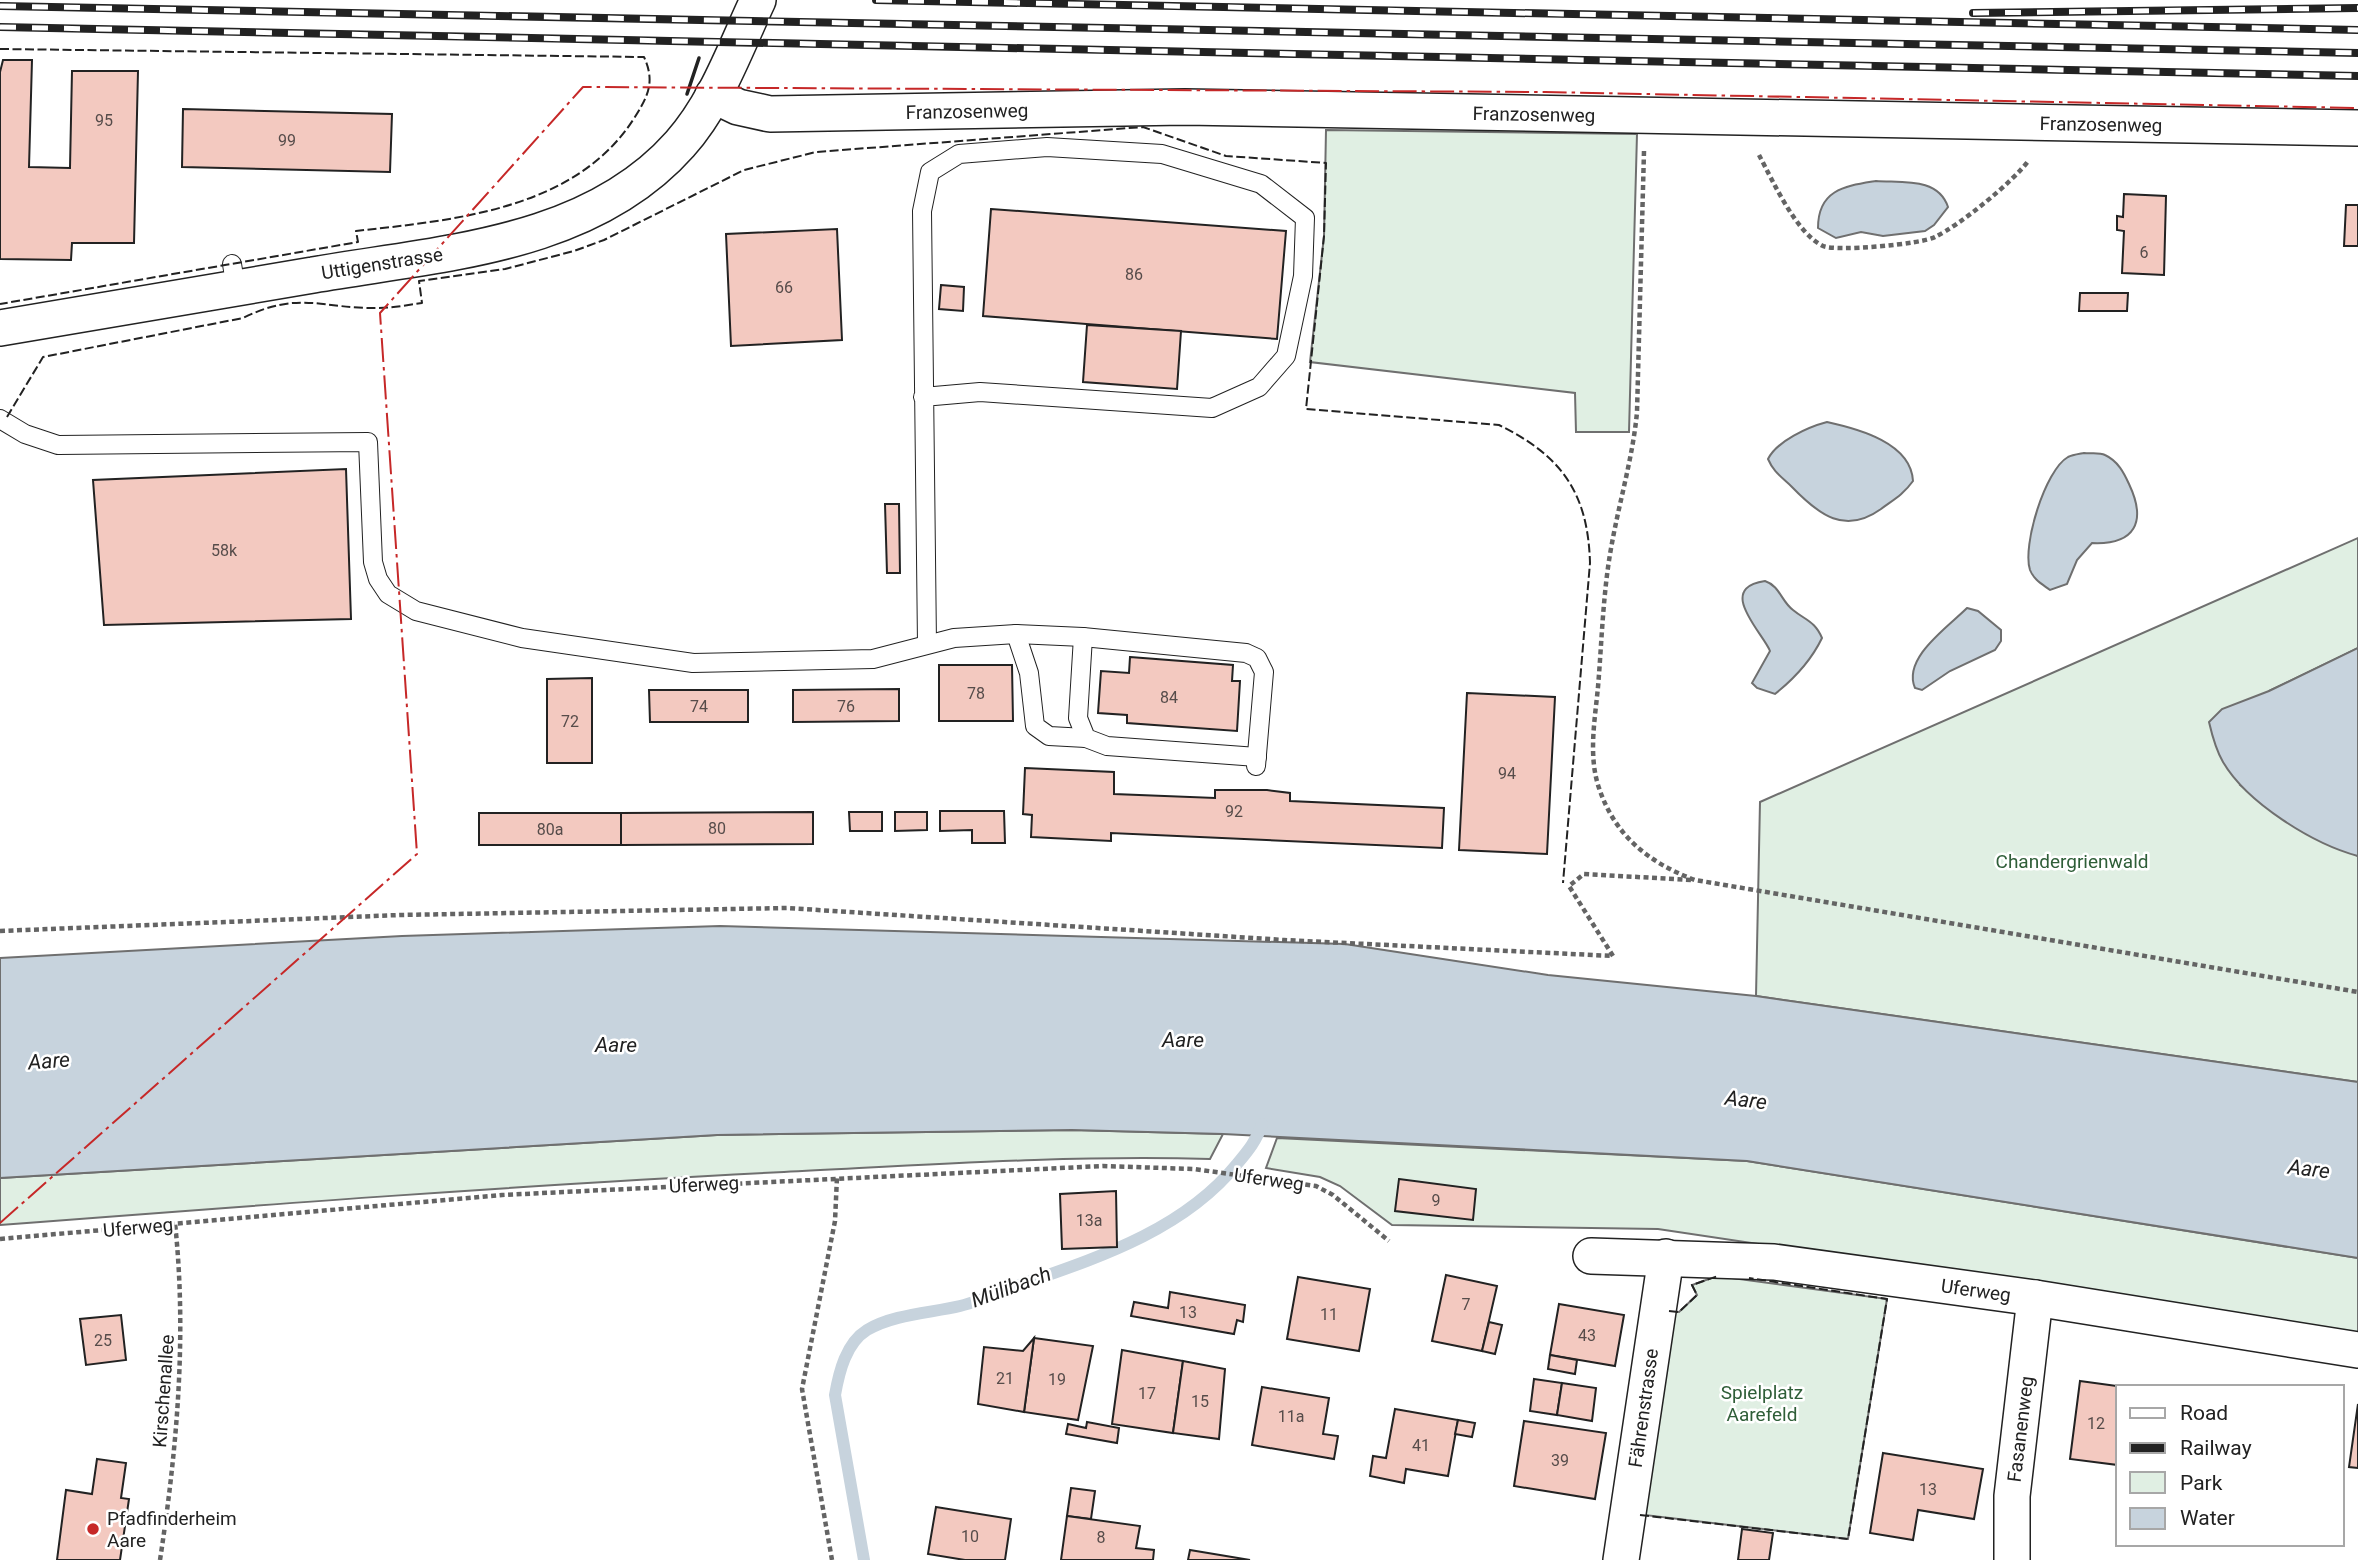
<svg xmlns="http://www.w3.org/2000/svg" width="2358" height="1560" font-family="Roboto,sans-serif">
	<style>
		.green { fill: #e0efe3; stroke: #6f6f6f; stroke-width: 2 }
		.water { fill: #c7d3dd; stroke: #6f6f6f; stroke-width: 2 }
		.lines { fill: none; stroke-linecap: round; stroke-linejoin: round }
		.stream { stroke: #c7d3dd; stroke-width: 12 }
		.building { fill: #f3c9c0; stroke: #222; stroke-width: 2 }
		.service-casing { stroke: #222; stroke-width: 20 }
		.minor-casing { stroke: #222; stroke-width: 38 }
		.path { stroke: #646464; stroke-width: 4.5; stroke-dasharray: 5 3.5; stroke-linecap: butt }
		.service { stroke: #fff; stroke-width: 18 }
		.minor { stroke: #fff; stroke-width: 35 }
		.rail-casing { stroke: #222; stroke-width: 8 }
		.rail { stroke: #fff; stroke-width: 5; stroke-dasharray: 16; stroke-linecap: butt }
		.fence { stroke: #222; stroke-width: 2; stroke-dasharray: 9 3.5; stroke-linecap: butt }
		.wall { stroke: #222; stroke-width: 3.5 }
		.power { stroke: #c62828; stroke-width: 2; stroke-dasharray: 24 5 3.5 5; stroke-linecap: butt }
		.poi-dot { fill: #c62828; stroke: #fff; stroke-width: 2.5 }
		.labels { text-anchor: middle; stroke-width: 5; stroke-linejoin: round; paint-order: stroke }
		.number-label { font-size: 16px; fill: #564c4a }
		.street-label { font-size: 19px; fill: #222; stroke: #fff }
		.park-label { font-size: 19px; fill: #2f5e38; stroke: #fff }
		.poi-label { font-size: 19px; fill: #222; stroke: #fff; text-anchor: start }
		.water-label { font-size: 21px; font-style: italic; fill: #222; stroke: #fff }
	</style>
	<rect width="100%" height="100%" fill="#fff"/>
	<g class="green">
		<polygon points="1326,130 1637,134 1629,432 1576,432 1575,393 1310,362 1324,236"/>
		<polygon points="2358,538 2358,648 2269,691 2240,785 2282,818 2358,856 2358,1082 1756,996 1760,802"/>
		<path d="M1072 1130 1223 1134 1210 1159C1068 1155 926 1165 784 1172 522 1185 261 1205 0 1225V1178L717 1135Z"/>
		<polygon points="1277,1138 1747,1161 2358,1258 2358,1334 1658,1229 1392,1225 1340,1186 1320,1177 1266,1168"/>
		<polygon points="1717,1276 1887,1299 1848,1539 1636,1514 1669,1311 1679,1312 1697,1295 1692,1285"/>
	</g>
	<g class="water">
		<path d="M1876 181C1902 183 1938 177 1948 207L1934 225 1925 231 1883 236 1861 232 1836 238 1818 228C1818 189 1846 186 1876 181Z"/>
		<path d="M1827 422C1859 429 1911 443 1913 481 1903 495 1893 500 1881 509 1845 535 1819 515 1792 487 1782 477 1774 473 1768 459 1777 441 1808 427 1827 422Z"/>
		<path d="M2084 453C2091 454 2099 452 2105 455 2118 461 2124 473 2129 484 2147 522 2135 545 2092 543L2077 560 2067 584 2050 590C2042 584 2034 580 2030 570 2022 546 2045 470 2068 457 2072 455 2079 454 2084 453Z"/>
		<path d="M1765 581C1780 586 1781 601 1793 610 1805 620 1815 621 1822 638 1811 661 1795 678 1775 694L1757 688 1752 683 1770 651C1763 633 1715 588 1765 581Z"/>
		<path d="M1967 608 1978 611 2001 630V641L1995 650 1950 671 1922 690 1915 688C1902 658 1948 627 1967 608Z"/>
		<path d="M2358 648V856C2313 844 2247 803 2223 762 2216 750 2212 735 2209 722L2222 709 2269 691Z"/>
		<polygon points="720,926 1345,944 1548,975 1756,996 2358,1082 2358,1258 1747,1161 1223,1134 1072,1130 717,1135 0,1178 0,958 402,936"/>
	</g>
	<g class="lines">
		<path class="stream" d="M864 1560 835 1395C839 1372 846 1343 867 1330 894 1314 931 1313 960 1306 984 1300 1008 1289 1031 1281 1106 1255 1186 1227 1237 1164 1248 1151 1257 1140 1262 1124"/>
	</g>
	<g class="building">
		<polygon points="3,60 32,60 29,167 70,168 72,71 138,71 134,243 72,243 71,260 0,259 0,72"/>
		<polygon points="183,109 392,114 390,172 182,167"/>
		<polygon points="2124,194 2166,196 2164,275 2122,273 2124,231 2117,230 2117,216 2123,217"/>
		<polygon points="2346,205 2358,205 2358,246 2344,246"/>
		<polygon points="991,209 1286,231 1277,339 983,316"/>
		<polygon points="837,229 842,340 731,346 726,234"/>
		<polygon points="941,285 964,287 963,311 939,309"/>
		<polygon points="2080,293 2128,293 2127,311 2079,311"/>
		<polygon points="1087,325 1181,331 1177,389 1083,382"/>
		<polygon points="346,469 351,619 104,625 93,480"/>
		<polygon points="885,504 899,504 900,573 887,573"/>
		<polygon points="1130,657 1233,665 1232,681 1240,681 1237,731 1127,723 1127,715 1098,713 1101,671 1129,673"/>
		<polygon points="939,665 1012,665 1013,721 939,721"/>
		<polygon points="592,678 592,763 547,763 547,679"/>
		<polygon points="899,689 899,721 793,722 793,690"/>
		<polygon points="649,690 748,690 748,722 650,722"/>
		<polygon points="1467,693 1555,697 1547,854 1459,850"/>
		<polygon points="1025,768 1114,772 1114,794 1215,798 1215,790 1267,790 1290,793 1290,801 1444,808 1442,848 1111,833 1111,841 1031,837 1032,815 1023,814"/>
		<polygon points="940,811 1004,811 1005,843 972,843 972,830 940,831"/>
		<polygon points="813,812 813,844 621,845 621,813"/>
		<polygon points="849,812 882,812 882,831 850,831"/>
		<polygon points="895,812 927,812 927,830 895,831"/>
		<rect x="479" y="813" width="142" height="32"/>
		<polygon points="1399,1179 1476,1189 1473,1220 1395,1211"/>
		<polygon points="1116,1191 1117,1247 1062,1249 1060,1194"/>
		<polygon points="1446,1275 1497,1286 1482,1351 1432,1341"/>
		<polygon points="1298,1277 1370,1289 1359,1351 1287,1339"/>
		<polygon points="1170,1292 1245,1305 1243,1322 1237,1320 1234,1334 1131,1316 1134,1302 1168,1308"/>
		<polygon points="1559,1304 1624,1315 1615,1366 1550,1355"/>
		<polygon points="121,1315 126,1360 86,1365 80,1319"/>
		<polygon points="1489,1322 1502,1325 1495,1354 1482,1351"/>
		<polygon points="1034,1338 1093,1346 1078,1420 1024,1412"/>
		<polygon points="1034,1338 1024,1412 978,1404 984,1347 1023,1351"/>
		<polygon points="1122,1350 1183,1361 1173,1433 1112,1424"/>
		<polygon points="1550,1355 1577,1360 1575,1374 1548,1369"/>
		<polygon points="1183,1361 1225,1369 1219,1439 1173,1433"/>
		<polygon points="1534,1379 1562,1383 1557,1415 1530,1411"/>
		<polygon points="2080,1381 2124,1387 2118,1387 2118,1465 2070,1459"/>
		<polygon points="1562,1383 1596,1388 1592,1421 1557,1415"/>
		<polygon points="1262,1387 1329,1398 1323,1434 1338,1436 1334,1459 1252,1445"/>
		<polygon points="2358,1404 2358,1468 2349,1467"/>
		<polygon points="1395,1409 1458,1420 1448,1476 1406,1469 1404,1483 1370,1476 1373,1456 1386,1458"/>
		<polygon points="1458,1420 1475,1423 1472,1437 1455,1434"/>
		<polygon points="1524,1421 1606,1433 1595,1499 1514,1486"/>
		<polygon points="1087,1422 1119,1428 1117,1443 1066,1434 1068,1424 1086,1428"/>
		<polygon points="1883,1453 1983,1469 1974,1519 1918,1510 1913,1540 1870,1533"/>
		<polygon points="97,1459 126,1463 121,1498 129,1499 120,1560 57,1560 66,1490 92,1494"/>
		<polygon points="1071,1488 1095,1491 1091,1519 1067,1516"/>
		<polygon points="936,1507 1011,1519 1005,1560 965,1560 928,1554"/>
		<polygon points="1067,1516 1140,1526 1136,1548 1154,1550 1153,1560 1061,1560"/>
		<polygon points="1742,1529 1773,1533 1769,1560 1738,1560"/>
		<polygon points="1190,1550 1250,1560 1188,1560"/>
	</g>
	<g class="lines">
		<defs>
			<g id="service">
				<polyline points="232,264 236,289"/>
				<polyline points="923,397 980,392 1212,408 1259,387 1286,356 1303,276 1305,218 1261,184 1162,154 1047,147 959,154 930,172 922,211 927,644"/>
				<polyline points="0,419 25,434 58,445 368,442 373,562 378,579 388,594 416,611 522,638 693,663 873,659 954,638 1016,634 1083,637 1246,653 1257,658 1264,672 1256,766"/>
				<polyline points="1016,634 1029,673 1035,726 1049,736 1086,738"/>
				<polyline points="1083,637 1078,718 1086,738 1107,746 1257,757"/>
			</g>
			<g id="minor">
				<polyline points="713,95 738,107 770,114 1185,107 2358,128"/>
				<path d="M0 328C105 311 209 293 313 275 439 253 589 247 680 144 716 104 735 49 758 0"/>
				<polyline points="1591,1256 1774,1262 2035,1298 2358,1350"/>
				<polyline points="1621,1560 1666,1257"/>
				<polyline points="2012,1560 2012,1496 2035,1298"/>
			</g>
		</defs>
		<use href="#service" class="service-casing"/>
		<use href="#minor" class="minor-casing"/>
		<g class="path">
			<path d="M1644 151 1637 412C1633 456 1620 499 1612 543 1603 590 1602 639 1598 687 1595 719 1588 756 1599 788 1615 836 1649 863 1695 880L2358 992"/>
			<path d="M1759 155C1773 181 1796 233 1823 246 1836 252 1922 244 1935 237 1960 225 2013 182 2029 160"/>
			<polyline points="0,931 400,915 787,908 1284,940 1613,956"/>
			<polyline points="1613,956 1569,886 1584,874 1691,880"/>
			<polyline points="0,1239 502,1195 1103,1166 1194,1169 1316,1186 1333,1195 1389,1241"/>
			<path d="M160 1560C177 1448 187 1336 175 1223"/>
			<polyline points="832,1560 802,1389 835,1221 837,1177"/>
		</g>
		<use href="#service" class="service"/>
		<use href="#minor" class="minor"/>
		<defs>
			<g id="rail">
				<polyline points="876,0 2358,30"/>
				<polyline points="0,6 2358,53"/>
				<polyline points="1973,13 2358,8"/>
				<polyline points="0,27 2358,76"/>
			</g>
		</defs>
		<use href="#rail" class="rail-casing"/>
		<use href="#rail" class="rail"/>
		<g class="fence">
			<path d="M0 49 644 57C656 83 647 98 633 120 574 210 454 220 356 231L358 242 0 304"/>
			<path d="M7 417 43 357 243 318C300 290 321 309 378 308 392 308 408 305 422 303L419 281 505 269 574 251 604 240 744 170 816 152 1143 127 1226 156 1326 163 1324 236 1306 409 1499 425C1562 456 1588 493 1590 563L1563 883"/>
			<polyline points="1669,1311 1679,1312 1697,1295 1692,1285 1718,1276"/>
			<polyline points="1640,1515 1848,1539 1887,1299 1749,1278"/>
		</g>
		<polyline class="wall" points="687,94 699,58"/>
		<polyline class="power" points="0,1223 417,854 380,313 583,87 1545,92 2358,108"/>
	</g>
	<circle class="poi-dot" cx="93" cy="1529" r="7"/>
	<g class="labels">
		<g class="number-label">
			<text x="104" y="126">95</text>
			<text x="287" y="146">99</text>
			<text x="2144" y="258">6</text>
			<text x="1134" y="280">86</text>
			<text x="784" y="293">66</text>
			<text x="224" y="556">58k</text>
			<text x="976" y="699">78</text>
			<text x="1169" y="703">84</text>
			<text x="699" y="712">74</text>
			<text x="846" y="712">76</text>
			<text x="570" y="727">72</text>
			<text x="1507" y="779">94</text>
			<text x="1234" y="817">92</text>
			<text x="717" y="834">80</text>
			<text x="550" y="835">80a</text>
			<text x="1436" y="1206">9</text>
			<text x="1089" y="1226">13a</text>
			<text x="1466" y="1310">7</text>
			<text x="1188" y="1318">13</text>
			<text x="1329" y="1320">11</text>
			<text x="1587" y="1341">43</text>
			<text x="103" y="1346">25</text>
			<text x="1005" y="1384">21</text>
			<text x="1057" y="1385">19</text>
			<text x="1147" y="1399">17</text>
			<text x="1200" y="1407">15</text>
			<text x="1291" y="1422">11a</text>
			<text x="2096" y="1429">12</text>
			<text x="1421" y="1451">41</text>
			<text x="1560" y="1466">39</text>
			<text x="1928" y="1495">13</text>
			<text x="970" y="1542">10</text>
			<text x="1101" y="1543">8</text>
		</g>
		<g class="street-label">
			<text transform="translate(967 111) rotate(-1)" y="7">Franzosenweg</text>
			<text transform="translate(1534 114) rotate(1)" y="7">Franzosenweg</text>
			<text transform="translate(2101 124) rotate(1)" y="7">Franzosenweg</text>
			<text transform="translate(382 263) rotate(-9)" y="7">Uttigenstrasse</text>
			<text transform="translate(1269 1179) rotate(8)" y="7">Uferweg</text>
			<text transform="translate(704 1184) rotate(-3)" y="7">Uferweg</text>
			<text transform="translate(138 1227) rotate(-5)" y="7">Uferweg</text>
			<text transform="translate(1976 1290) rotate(8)" y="7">Uferweg</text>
			<text transform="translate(163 1391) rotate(-86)" y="7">Kirschenallee</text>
			<text transform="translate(1643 1408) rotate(-82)" y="7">Fährenstrasse</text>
			<text transform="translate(2020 1429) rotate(-83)" y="7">Fasanenweg</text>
		</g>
		<g class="park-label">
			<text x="2072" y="868">Chandergrienwald</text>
			<text x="1762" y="1399">Spielplatz<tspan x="1762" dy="22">Aarefeld</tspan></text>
		</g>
		<g class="poi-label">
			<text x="107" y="1525">Pfadfinderheim<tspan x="107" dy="22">Aare</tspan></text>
		</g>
		<g class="water-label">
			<text x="1183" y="1047">Aare</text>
			<text x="616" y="1052">Aare</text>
			<text transform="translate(49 1061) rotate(-4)" y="7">Aare</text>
			<text transform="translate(1746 1100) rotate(7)" y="7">Aare</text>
			<text transform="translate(2309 1169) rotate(7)" y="7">Aare</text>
			<text transform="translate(1011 1287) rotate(-20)" y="7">Mülibach</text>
		</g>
	</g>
	<rect x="2116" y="1385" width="228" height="161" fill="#ffffff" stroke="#a7a7a7" stroke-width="2"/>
	<rect x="2130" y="1408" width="35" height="10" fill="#ffffff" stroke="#a7a7a7" stroke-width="2"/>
	<text x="2180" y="1420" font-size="21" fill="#222222">Road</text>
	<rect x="2130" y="1443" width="35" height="10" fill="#222222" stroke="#a7a7a7" stroke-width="2"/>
	<text x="2180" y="1455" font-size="21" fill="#222222">Railway</text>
	<rect x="2130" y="1472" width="35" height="21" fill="#e0efe3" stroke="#a7a7a7" stroke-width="2"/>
	<text x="2180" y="1490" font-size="21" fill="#222222">Park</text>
	<rect x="2130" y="1508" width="35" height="21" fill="#c7d3dd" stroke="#a7a7a7" stroke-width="2"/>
	<text x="2180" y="1525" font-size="21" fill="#222222">Water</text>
</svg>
